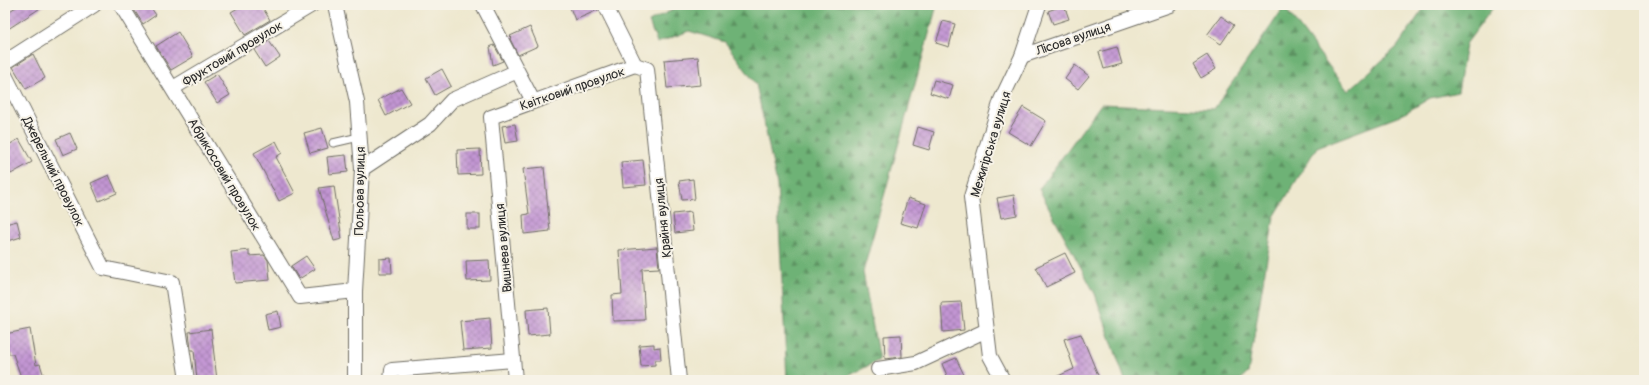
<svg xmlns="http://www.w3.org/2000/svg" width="1649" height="385" font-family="Pangolin,sans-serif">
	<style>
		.forest { fill: url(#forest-firs); stroke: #4c6e50 }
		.building { fill: url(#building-cross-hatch) }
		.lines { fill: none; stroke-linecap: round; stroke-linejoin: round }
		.service-casing { stroke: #6f6d64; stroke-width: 9 }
		.minor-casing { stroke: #6f6d64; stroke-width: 16 }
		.service { stroke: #fff; stroke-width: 7 }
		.minor { stroke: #fff; stroke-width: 14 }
		.labels { text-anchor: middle; stroke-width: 4; stroke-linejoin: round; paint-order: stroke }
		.street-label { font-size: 13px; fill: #2b2b2b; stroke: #f7f3e8 }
	</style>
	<defs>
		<pattern id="forest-firs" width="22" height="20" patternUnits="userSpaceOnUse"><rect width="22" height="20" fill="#6eb276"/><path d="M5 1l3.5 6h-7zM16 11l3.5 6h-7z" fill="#5b9161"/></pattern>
		<pattern id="building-cross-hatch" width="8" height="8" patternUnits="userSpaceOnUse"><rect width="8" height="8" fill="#c295d3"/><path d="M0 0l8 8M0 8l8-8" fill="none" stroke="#9e7aab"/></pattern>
	</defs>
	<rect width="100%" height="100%" fill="#f7f3e8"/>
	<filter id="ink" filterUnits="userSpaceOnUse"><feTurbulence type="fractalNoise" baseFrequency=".025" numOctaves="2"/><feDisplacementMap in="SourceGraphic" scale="8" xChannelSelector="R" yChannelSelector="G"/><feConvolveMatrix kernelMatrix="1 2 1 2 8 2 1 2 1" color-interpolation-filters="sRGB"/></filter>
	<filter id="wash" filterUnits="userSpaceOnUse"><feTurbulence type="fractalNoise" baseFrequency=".012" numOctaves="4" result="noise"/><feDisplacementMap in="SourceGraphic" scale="16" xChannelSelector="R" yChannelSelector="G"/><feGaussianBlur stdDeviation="0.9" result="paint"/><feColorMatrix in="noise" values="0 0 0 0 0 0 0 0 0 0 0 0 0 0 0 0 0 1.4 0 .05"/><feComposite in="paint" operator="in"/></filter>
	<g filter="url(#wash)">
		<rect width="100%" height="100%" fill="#eee8cf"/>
		<g class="forest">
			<polygon points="682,5 937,5 863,272 879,360 841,380 787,380 777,185 756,84 725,42 689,31 657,43 649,22"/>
			<polygon points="1426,5 1495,5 1466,44 1458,92 1430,98 1400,116 1317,147 1274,217 1248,373 1240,380 1125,380 1095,294 1039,189 1101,104 1214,109 1284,7 1348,91 1397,47"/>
		</g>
		<g id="blocks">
			<g class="building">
				<polygon points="19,5 45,5 5,31 5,14"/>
				<polygon points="131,5 149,5 156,15 143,24"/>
				<polygon points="243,5 261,5 270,20 245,35 231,12"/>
				<polygon points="569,5 597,5 598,10 575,20"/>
				<polygon points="1064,5 1069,19 1053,24 1048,11"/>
				<polygon points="1221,16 1234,25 1221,44 1207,35"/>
				<polygon points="943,21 955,24 949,47 936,43"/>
				<polygon points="530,27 538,46 518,55 510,39 512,38 510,36"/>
				<polygon points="178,32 193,57 171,70 156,46"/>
				<polygon points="269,41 280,57 265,67 254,50"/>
				<polygon points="494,45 503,61 493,65 490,47"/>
				<polygon points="1117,47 1122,64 1104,69 1099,52"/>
				<polygon points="33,54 45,78 26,89 13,67"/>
				<polygon points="1207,55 1216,69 1201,78 1193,64"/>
				<polygon points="698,57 701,85 667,88 664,60"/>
				<polygon points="1075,65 1089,76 1078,89 1065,79"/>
				<polygon points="442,69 451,86 435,95 426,78"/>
				<polygon points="217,74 230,95 217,103 204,82"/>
				<polygon points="934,80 953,85 949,99 930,93"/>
				<polygon points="401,88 410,103 386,116 378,100"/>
				<polygon points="1023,107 1046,121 1031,146 1008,132"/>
				<polygon points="515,124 518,141 505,143 502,126"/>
				<polygon points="918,127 934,132 929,150 913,145"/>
				<polygon points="322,128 328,148 310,153 304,133"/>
				<polygon points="70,133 77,149 63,155 56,139"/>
				<polygon points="19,139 32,162 11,174 5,162 5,147"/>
				<polygon points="276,141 282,153 276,157 295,193 279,201 254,153"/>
				<polygon points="480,149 481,174 458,175 457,150"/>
				<polygon points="346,155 348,172 329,174 327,157"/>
				<polygon points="643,160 646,185 623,187 621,162"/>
				<polygon points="544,167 550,231 524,234 523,215 529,214 523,169"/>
				<polygon points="109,175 117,193 99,201 91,183"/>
				<polygon points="693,179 695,199 682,200 679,181"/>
				<polygon points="334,186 342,239 334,241 319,188"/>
				<polygon points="1014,195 1017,215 1001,218 997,198"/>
				<polygon points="908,198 926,204 918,228 900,223"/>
				<polygon points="691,212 693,231 675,233 673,214"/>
				<rect x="467" y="214" width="13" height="15"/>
				<polygon points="17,221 21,237 5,242 5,224"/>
				<polygon points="657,247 659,268 642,269 645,320 613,321 612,295 622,294 619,250"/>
				<polygon points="249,250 249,256 264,255 268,260 270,280 235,283 231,252"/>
				<polygon points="1065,253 1075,273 1046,287 1036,267"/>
				<polygon points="306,256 315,269 299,279 291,266"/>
				<polygon points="391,258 392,273 379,273 379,259"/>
				<polygon points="489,260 490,280 467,281 466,261"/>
				<polygon points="961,302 964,330 943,332 941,303"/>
				<polygon points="548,308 550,334 528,336 526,310"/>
				<polygon points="278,311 281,327 268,330 265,314"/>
				<polygon points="490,318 492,348 463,350 460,321"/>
				<polygon points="30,329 36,365 40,364 45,380 22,380 13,354 9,354 5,334"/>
				<polygon points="211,329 217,380 197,380 194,350 191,350 189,332"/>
				<polygon points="1081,334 1100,380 1049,380 1074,369 1064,339"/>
				<polygon points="901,335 902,357 885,359 884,336"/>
				<polygon points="654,344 654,348 660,347 661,360 655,360 655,365 641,366 639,345"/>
				<polygon points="956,358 965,377 958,380 949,380 942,364"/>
			</g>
		</g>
	</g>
	<g filter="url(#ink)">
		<use href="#blocks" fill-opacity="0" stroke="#6f6d64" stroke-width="1"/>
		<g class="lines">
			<defs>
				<polyline id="service" points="333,143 359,137"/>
				<g id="minor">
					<polyline points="121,5 300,297 355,291"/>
					<polyline points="335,5 357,102 362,169 355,291 355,380"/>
					<polyline points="483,5 533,101"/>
					<polyline points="1022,56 1170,5"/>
					<polyline points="5,62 94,5"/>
					<polyline points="635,65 647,69 679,380"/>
					<polyline points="5,75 103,268 172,282 187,380"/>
					<polyline points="173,88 312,5"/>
					<polyline points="362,169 430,124 452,100 513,73"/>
					<polyline points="878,369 916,363 987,330"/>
					<polyline points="391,380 392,370 513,360"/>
					<polyline points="515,380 491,117 635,65 605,5"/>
					<polyline points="1003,380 990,356 971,197 1001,100 1022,56 1039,5"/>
				</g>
			</defs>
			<use href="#service" class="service-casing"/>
			<use href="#minor" class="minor-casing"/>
			<use href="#service" class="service"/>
			<use href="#minor" class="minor"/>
		</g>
	</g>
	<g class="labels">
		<g class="street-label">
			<text transform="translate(1073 38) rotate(-19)" y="5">Лісова вулиця</text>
			<text transform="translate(232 53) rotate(-31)" y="5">Фруктовий провулок</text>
			<text transform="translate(572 88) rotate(-19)" y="5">Квітковий провулок</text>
			<text transform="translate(990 144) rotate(-73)" y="5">Межигірська вулиця</text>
			<text transform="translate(54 171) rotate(63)" y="5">Джерельний провулок</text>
			<text transform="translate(225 174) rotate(59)" y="5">Абрикосовий провулок</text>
			<text transform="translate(359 191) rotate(-89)" y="5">Польова вулиця</text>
			<text transform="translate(662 218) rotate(-96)" y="5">Крайня вулиця</text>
			<text transform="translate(503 248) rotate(-95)" y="5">Вишнева вулиця</text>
		</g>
	</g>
	<rect width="1649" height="385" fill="none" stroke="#f7f3e8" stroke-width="20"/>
</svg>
